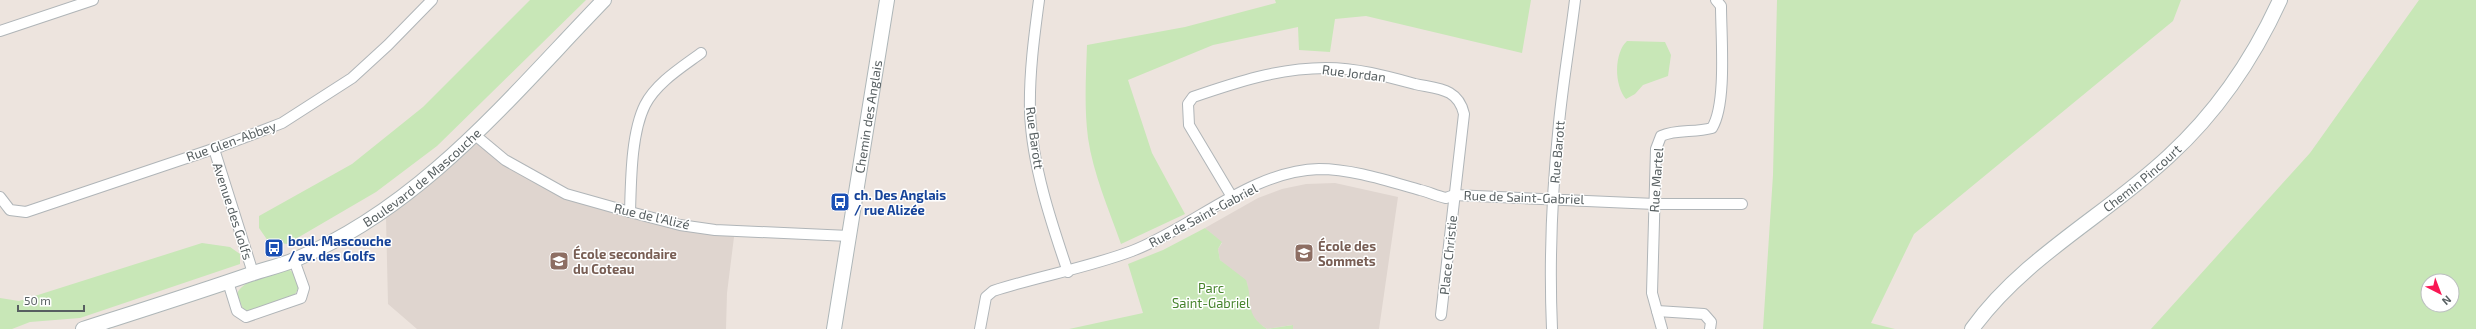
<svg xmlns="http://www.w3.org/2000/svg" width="2476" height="329" font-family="'Exo 2',sans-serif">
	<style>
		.education { fill: #dfd5cf }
		.green { fill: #c8e7b7; fill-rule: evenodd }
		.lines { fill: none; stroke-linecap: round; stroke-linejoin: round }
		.street-casing { stroke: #b0b5b8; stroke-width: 12 }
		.secondary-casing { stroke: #aeb6b8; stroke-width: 16 }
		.street { stroke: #fff; stroke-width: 10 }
		.secondary { stroke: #fff; stroke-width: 14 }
		.labels { text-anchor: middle; stroke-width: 3; stroke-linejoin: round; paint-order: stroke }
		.street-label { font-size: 13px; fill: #575f61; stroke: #fff }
		.transit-label { font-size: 13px; font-weight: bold; fill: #164399; stroke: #fff; text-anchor: start }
		.education-label { font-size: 13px; font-weight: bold; fill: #785e54; stroke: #fff; text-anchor: start }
		.park-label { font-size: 13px; fill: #46842c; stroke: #fff }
	</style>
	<rect width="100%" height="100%" fill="#ede4de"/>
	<g class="education">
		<polygon points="475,135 566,194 630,212 735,229 727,293 726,329 417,329 388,304 386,218 452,166"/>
		<polygon points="1335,183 1398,197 1379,329 1293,329 1292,325 1267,329 1257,322 1251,313 1247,283 1220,260 1218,249 1222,243 1205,228 1258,198 1282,189 1306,184"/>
	</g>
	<g class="green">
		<polygon points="530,0 586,0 437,146 376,192 287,244 268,241 259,228 259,216 352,164 423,107"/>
		<path d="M1275 0H1531L1522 53 1366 16 1335 19 1330 52 1299 50 1298 27 1213 45 1128 80 1152 153 1185 214 1121 244C1109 210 1093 173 1088 138 1084 107 1086 76 1087 45L1185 27 1276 3Z"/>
		<polygon points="1777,0 2181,0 2173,21 1914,234 1871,323 1895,329 1763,329 1773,175"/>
		<path d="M2419 0H2476V329H2151L2310 153ZM2428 281H2452V305H2428Z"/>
		<path d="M1627 41 1665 42 1671 55 1668 76 1643 85 1635 94 1626 99C1614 85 1614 53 1627 41Z"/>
		<path d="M1205 228 1222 242 1218 249 1220 260 1246 280C1254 302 1243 313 1267 329L1293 325V329H1069L1143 313 1128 264 1163 250Z"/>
		<polygon points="202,243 230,247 240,254 240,264 80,318 30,322 12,329 0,329 0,298 19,301"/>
		<path d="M284 270H290L294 274 299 287 293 298 248 311 243 309 237 294C243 279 270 275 284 270Z"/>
	</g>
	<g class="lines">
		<defs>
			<g id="street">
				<path d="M1039 0C1034 37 1029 75 1030 112 1032 165 1051 222 1068 272"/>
				<polyline points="0,31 93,0"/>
				<polyline points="475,135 505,160 566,194 630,212 680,225 715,230 849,236"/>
				<polyline points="214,149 253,273"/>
				<polyline points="0,197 10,210 26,212 222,146 282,123 352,78 388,45 432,0"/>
				<path d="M1232 197 1189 125 1188 104 1193 97C1237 82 1279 68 1326 68 1356 68 1386 76 1415 84 1438 89 1458 88 1464 114L1441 315"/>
				<path d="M630 212C631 181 631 133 645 105 656 83 682 67 701 53"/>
				<polyline points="228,282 237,311 246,317 301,298 304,288 294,260"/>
				<polyline points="1657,311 1704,314 1711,322 1710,329"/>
				<path d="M980 329 986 297 993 291C1039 276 1087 268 1132 251 1194 227 1250 171 1319 169 1352 169 1388 181 1420 190 1429 192 1436 196 1446 198L1454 195 1655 204H1742"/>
				<path d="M1552 329C1549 260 1552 191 1559 123 1563 82 1570 41 1575 0"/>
				<path d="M1662 329 1652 293 1656 149 1661 136C1677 129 1694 133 1712 128 1727 104 1721 36 1721 6L1716 0"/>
			</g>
			<g id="secondary">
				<path id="s1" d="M83 329C139 311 196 293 251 274 265 269 280 266 294 260 422 207 510 97 604 0"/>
				<path id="s2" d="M834 329 887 0"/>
				<path id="s3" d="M1972 329C2024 257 2105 216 2169 156 2217 112 2253 59 2280 0"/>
			</g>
		</defs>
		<use href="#street" class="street-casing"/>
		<use href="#secondary" class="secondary-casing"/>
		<use href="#street" class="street"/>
		<use href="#secondary" class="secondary"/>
	</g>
	<defs>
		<symbol id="bus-square" viewBox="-11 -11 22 22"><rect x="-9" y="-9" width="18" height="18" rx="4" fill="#1a4fb4" stroke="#fff"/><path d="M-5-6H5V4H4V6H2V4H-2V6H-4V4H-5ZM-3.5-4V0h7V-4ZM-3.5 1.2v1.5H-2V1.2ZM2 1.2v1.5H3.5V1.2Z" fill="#fff"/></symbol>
		<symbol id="school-square" viewBox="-11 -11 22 22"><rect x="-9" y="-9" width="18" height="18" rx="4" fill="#8d6e63" stroke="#fff"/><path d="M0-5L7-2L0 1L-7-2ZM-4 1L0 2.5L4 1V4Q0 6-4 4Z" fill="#fff"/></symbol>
	</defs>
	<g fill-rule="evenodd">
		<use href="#bus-square" x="829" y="191" width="22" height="22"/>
		<use href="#bus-square" x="263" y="237" width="22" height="22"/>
		<use href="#school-square" x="1293" y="242" width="22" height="22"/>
		<use href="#school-square" x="548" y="250" width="22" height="22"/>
	</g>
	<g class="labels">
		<g class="street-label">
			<text transform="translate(1354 73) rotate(7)" y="5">Rue Jordan</text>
			<text dy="5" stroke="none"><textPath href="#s2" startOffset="215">Chemin des Anglais</textPath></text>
			<text transform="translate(1035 138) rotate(82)" y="5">Rue Barott</text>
			<text transform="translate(231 141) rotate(-20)" y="5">Rue Glen-Abbey</text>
			<text transform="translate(1557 152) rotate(-85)" y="5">Rue Barott</text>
			<text dy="5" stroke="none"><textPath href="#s1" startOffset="375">Boulevard de Mascouche</textPath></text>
			<text dy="5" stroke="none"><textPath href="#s3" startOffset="228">Chemin Pincourt</textPath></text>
			<text transform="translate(1656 180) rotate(-86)" y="5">Rue Martel</text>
			<text transform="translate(1524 197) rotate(2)" y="5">Rue de Saint-Gabriel</text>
			<text transform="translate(233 211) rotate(72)" y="5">Avenue des Golfs</text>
			<text transform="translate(1203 215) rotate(-28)" y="5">Rue de Saint-Gabriel</text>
			<text transform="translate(652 216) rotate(13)" y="5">Rue de l'Alizé</text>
			<text transform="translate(1448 255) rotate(-84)" y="5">Place Christie</text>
		</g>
		<g class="transit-label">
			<text x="854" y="200">ch. Des Anglais<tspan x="854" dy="15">/ rue Alizée</tspan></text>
			<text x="288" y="246">boul. Mascouche<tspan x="288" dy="15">/ av. des Golfs</tspan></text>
		</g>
		<g class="education-label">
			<text x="1318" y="251">École des<tspan x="1318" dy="15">Sommets</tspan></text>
			<text x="573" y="259">École secondaire<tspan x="573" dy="15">du Coteau</tspan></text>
		</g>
		<g class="park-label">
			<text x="1211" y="293">Parc<tspan x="1211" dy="15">Saint-Gabriel</tspan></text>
		</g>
	</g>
	<g transform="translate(2440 293) rotate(138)"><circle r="19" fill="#ffffff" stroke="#bcbfc0"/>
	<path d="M0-3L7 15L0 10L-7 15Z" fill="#f91853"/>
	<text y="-6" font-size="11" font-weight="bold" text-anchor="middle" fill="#575f61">N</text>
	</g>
	<path d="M18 305v6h66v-6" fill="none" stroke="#575f61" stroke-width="2"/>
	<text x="24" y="305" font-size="12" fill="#575f61" stroke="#ffffff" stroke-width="3" paint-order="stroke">50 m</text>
</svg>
